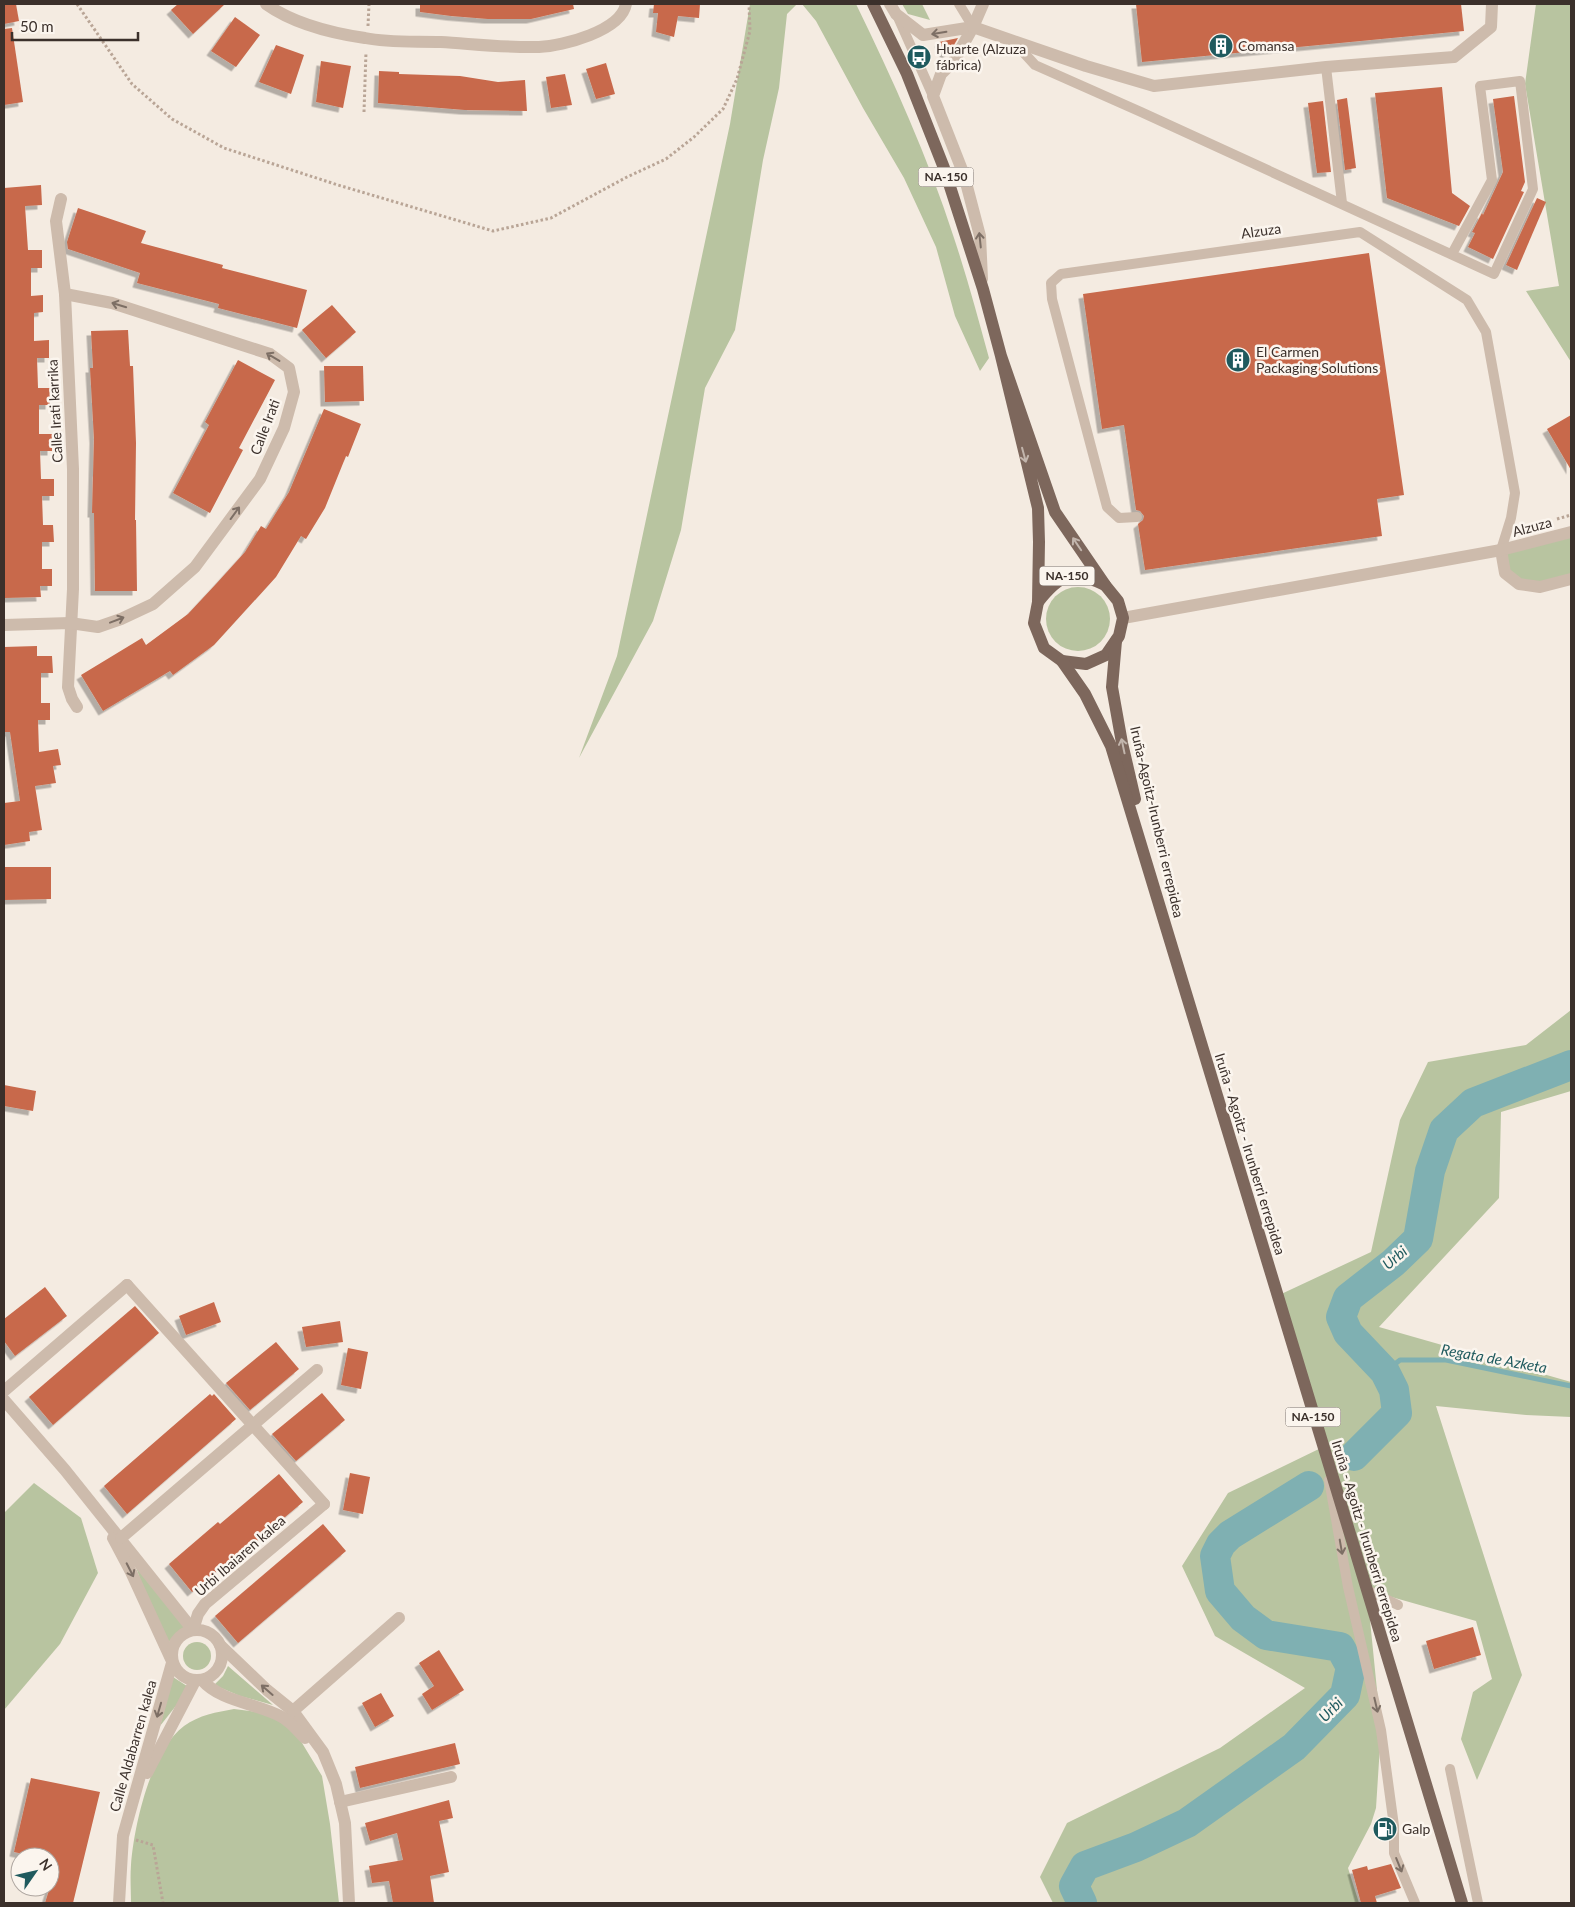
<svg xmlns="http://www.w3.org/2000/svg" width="1575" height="1907" font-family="Lato,sans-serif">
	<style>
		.green { fill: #b8c4a0 }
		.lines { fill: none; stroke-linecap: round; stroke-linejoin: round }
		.stream { stroke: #7fb0b2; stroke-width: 5 }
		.river { stroke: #7fb0b2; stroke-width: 30 }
		.building { fill: #c8694b; filter: url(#shadow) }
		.path { stroke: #b9a596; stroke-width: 3; stroke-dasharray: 2.5 2.5; stroke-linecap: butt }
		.service { stroke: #cdbbac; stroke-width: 10 }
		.pedestrian { stroke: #cdbbac; stroke-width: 12 }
		.minor { stroke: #cdbbac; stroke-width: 12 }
		.tertiary { stroke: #cdbbac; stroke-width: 12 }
		.primary { stroke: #7d675c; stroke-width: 12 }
		.oneway { stroke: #7d6f65 }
		.oneway2 { stroke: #c2b5ac }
		.labels { text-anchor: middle; stroke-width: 5; stroke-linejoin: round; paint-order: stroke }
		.shield { fill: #fbf5ee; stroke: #756b66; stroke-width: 1 }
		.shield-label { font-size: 12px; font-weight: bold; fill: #3b302b }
		.poi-label { font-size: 14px; fill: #3b302b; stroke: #fbf5ee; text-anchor: start }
		.street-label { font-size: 14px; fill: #3b302b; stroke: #fbf5ee }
		.water-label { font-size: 15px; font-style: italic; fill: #1f5a5e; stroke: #fbf5ee }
	</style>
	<defs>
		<filter id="shadow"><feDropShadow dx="-4.5" dy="4.5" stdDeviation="0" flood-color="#0004"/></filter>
	</defs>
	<rect width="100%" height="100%" fill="#f4ebe1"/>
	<g class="green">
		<polygon points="750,4 797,4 787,14 779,88 763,160 735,330 705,388 681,530 653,621 579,758 617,656 730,124"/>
		<path d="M802 4H856C893 80 928 157 954 238 967 277 978 318 989 358L980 371 955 316 936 247 904 178 863 108 816 21Z"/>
		<polygon points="902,4 922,4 930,20 908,14"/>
		<polygon points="1536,4 1571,4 1571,362 1526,291 1559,286 1525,84"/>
		<polygon points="1571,532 1571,579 1540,587 1505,573 1501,550"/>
		<circle cx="1078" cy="619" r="32"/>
		<polygon points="1571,1010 1571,1091 1501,1112 1499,1198 1379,1327 1571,1382 1571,1417 1526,1415 1436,1406 1522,1675 1477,1780 1461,1739 1473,1692 1492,1679 1476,1621 1367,1590 1381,1730 1376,1808 1371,1824 1348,1868 1359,1903 1053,1903 1040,1877 1067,1823 1220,1748 1305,1688 1215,1636 1182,1566 1228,1493 1323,1447 1277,1296 1371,1252 1400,1120 1428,1062 1526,1045"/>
		<polygon points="34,1483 81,1518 98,1573 60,1644 4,1710 4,1513"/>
		<polygon points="136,1567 188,1625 176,1634 166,1645 149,1606"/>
		<circle cx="197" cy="1656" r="14"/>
		<polygon points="228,1666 273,1705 240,1696 214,1685 223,1676"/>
		<polygon points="173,1677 190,1688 160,1726"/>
		<path d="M234 1709 258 1712 278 1720 296 1733 322 1776 330 1824 339 1903H131C131 1891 130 1878 131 1865 134 1825 151 1750 184 1726 199 1715 217 1712 234 1709Z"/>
	</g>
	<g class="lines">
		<polyline class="stream" points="1385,1372 1400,1360 1446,1360 1571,1386"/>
		<g class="river">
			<polyline points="1354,1456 1397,1413 1394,1390 1385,1372 1348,1333 1341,1317 1348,1298 1393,1263 1418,1239 1430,1171 1444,1130 1473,1103 1571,1065"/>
			<polyline points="1082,1903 1074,1886 1085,1866 1136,1847 1187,1823 1294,1747 1345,1695 1351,1667 1340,1647 1266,1635 1243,1618 1220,1591 1215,1556 1221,1544 1230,1535 1309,1486"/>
		</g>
	</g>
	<g class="building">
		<polygon points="4,4 16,4 19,21 4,24"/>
		<polygon points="178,4 225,4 193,34 171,10"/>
		<polygon points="420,4 573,4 574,9 531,19 488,19 451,16 420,12"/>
		<polygon points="654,4 700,4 699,18 678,16 674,37 656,32 658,13 653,13"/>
		<polygon points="1136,4 1461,4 1464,31 1142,62"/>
		<polygon points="235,17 260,35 236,67 211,51"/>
		<polygon points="12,28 23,102 4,105 4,29"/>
		<polygon points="958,38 950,52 945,54 939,42"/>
		<polygon points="276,45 304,55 291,94 259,82"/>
		<polygon points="321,61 351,66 343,108 316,102"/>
		<polygon points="606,63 615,94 596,99 586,69"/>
		<polygon points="379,71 399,72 399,74 460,76 498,82 525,80 527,111 465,110 378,103"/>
		<polygon points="565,74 572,105 551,108 546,77"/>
		<polygon points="1442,87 1452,193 1470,206 1459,226 1387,198 1375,93"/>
		<polygon points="1514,96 1525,182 1521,191 1524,192 1493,259 1468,247 1475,233 1472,232 1482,213 1483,215 1503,172 1493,99"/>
		<polygon points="1347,98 1356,168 1345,170 1337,100"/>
		<polygon points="1323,101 1331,172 1317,173 1308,103"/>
		<polygon points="41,185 42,205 25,206 28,250 42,250 42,268 31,268 31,296 43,295 43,312 34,313 34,341 49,340 49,358 37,358 38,388 50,388 50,405 39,405 39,434 52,434 52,451 40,451 41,479 54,479 54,496 42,496 43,525 53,525 54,542 42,542 42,569 52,569 52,586 40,586 41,597 4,598 4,188"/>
		<polygon points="1537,198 1546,202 1517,270 1506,265"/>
		<polygon points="78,208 146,231 141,243 223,265 222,268 307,290 297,328 218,308 219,304 137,283 140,273 68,249 67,242"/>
		<polygon points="1369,253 1404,495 1377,499 1382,536 1145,570 1138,524 1143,520 1144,516 1140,511 1136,510 1124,425 1102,429 1083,294"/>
		<polygon points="332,305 356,332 326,358 302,330"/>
		<polygon points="128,330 130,366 133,366 136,443 135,520 136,520 137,591 95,591 94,513 92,513 94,439 90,368 93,368 91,331"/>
		<polygon points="238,360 275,380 239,448 243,450 210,513 173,493 209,425 205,422"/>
		<polygon points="324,366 363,366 364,401 325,402"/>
		<polygon points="324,409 361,424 348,457 346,456 325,508 306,539 301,536 276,577 214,645 173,675 170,671 103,711 81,675 142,638 146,645 188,614 216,584 245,552 261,526 266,529 289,492"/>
		<polygon points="1571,415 1571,470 1547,429"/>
		<polygon points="37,646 37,656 52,656 53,673 41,673 41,703 50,703 50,720 38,720 39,752 58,749 61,765 53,766 56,783 35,786 42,830 29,832 30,841 4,845 4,803 20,801 10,732 4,732 4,647"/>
		<polygon points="4,867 51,867 51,899 4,900"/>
		<polygon points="4,1085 36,1091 33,1111 4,1106"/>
		<polygon points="45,1287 67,1316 15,1356 4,1341 4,1319"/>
		<polygon points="214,1302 221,1322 186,1335 179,1316"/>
		<polygon points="135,1306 159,1333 53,1425 29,1397"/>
		<polygon points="340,1321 343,1342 306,1347 302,1327"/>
		<polygon points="276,1342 299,1369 250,1410 226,1383"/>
		<polygon points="348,1348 368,1352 361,1389 341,1385"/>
		<polygon points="322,1393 345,1420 296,1461 272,1434"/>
		<polygon points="210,1394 212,1396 214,1394 236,1419 127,1514 104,1486"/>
		<polygon points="350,1473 370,1477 363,1514 343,1510"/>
		<polygon points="279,1474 303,1502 253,1544 251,1542 192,1592 169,1564 218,1522 220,1524"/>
		<polygon points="323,1524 346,1551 238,1643 215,1616"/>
		<polygon points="1473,1627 1481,1655 1434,1669 1426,1641"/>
		<polygon points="439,1650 464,1690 432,1710 422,1694 434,1686 419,1663"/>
		<polygon points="381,1693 394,1716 375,1727 362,1703"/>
		<polygon points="455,1743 460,1764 360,1788 355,1767"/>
		<polygon points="31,1778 100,1792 73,1903 45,1903 50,1887 50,1857 37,1857 14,1852"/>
		<polygon points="449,1800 453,1818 439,1821 449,1872 430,1876 434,1903 393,1903 389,1881 372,1883 369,1866 403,1860 397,1833 370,1841 365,1823"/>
		<polygon points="1391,1864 1401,1888 1375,1896 1377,1903 1361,1903 1352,1870 1367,1866 1368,1870"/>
	</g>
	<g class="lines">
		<g class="path">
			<polyline points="77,4 132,84 172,119 224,148 338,185 493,231 551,218 627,177 666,159 694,137 723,109 737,79 750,31 749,4"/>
			<polyline points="368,26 369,4"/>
			<polyline points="364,112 366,52"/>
			<polyline points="1557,519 1571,515"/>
			<polyline points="136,1840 153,1845 163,1903"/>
		</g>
		<g class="service">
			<polyline points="959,4 973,27"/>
			<polyline points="897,15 933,96"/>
			<polyline points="1013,41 1035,65 1141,112 1494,274 1533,189 1520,81 1480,86 1492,180 1452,254"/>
			<polyline points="1326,67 1342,203"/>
			<polyline points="1137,517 1119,518 1107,507 1052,299 1051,283 1061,274 1360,232 1467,300 1486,332 1515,493 1511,518 1501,550"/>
			<polyline points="1329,1480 1348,1587 1381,1730 1394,1826 1394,1853 1415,1903"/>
			<polyline points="1367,1590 1398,1605"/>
			<polyline points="1450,1769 1478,1903"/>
		</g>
		<polyline class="pedestrian" points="127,1285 324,1504"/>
		<g class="minor">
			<path d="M266 4C294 24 331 33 365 38 389 43 416 41 441 42 473 44 507 48 539 47 563 46 621 31 626 4"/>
			<polyline points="890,4 896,14 923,35 973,27 954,61 941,74 933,96 964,175 980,236 982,279"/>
			<polyline points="983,4 973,27 1086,66 1154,86 1326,67 1454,57 1491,27 1492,4"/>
			<polyline points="61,199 56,221 65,294 73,469 73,589 68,687 72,699 77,707"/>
			<polyline points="1501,550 1505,573 1519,584 1540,587 1571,579"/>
			<polyline points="4,625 70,623 98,627 121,619 153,604 195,567 260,479 284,428 294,392 289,368 270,354 112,303 65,294"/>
			<polyline points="4,1391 127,1285"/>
			<polyline points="4,1400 65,1470 193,1630"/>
			<polyline points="113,1538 131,1572 171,1659"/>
			<polyline points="121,1538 317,1370"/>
			<circle cx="197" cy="1655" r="25"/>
			<polyline points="193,1630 198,1614 205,1604 324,1504"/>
			<polyline points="220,1645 267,1690 293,1711 323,1752 336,1784 345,1823 349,1903"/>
			<path d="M202 1680C221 1702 257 1703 282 1717 291 1722 298 1731 305 1738"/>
			<polyline points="293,1711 399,1618"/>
			<polyline points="147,1773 195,1681"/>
			<polyline points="340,1802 451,1777"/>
			<polyline points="119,1903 123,1836 172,1663"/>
		</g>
		<polyline class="tertiary" points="1123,618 1501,550 1571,532"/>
		<g class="primary">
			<polyline points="873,4 907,74 944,168 983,289 1001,356 1038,508 1039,542 1038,602 1034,623 1044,648 1062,661 1086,664 1106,655 1119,636 1123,618 1118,601 1105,585 1055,512 1001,356"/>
			<path d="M1038 602C1060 574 1071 569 1105 585"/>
			<polyline points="1116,641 1112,687 1122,743 1135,799"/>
			<polyline points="1062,661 1085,694 1111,746 1462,1903"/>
		</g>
	</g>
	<defs><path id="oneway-shaft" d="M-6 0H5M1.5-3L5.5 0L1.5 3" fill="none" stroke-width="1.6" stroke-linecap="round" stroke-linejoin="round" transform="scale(1.25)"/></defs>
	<g class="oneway">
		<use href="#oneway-shaft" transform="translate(939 33) rotate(171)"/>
		<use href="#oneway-shaft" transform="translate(980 240) rotate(-96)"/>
		<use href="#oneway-shaft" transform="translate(119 305) rotate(-163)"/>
		<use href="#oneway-shaft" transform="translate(273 357) rotate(-149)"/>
		<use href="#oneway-shaft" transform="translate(235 513) rotate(-54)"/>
		<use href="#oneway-shaft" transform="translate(117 620) rotate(-21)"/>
		<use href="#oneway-shaft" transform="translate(1341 1547) rotate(80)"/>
		<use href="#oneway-shaft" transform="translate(130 1570) rotate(63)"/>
		<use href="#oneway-shaft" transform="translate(267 1690) rotate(-139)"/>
		<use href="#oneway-shaft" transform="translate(1376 1705) rotate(77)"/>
		<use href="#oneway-shaft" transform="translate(159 1710) rotate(106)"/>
		<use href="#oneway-shaft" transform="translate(1399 1865) rotate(68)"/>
	</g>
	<g class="oneway2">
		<use href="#oneway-shaft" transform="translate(1024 455) rotate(75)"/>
		<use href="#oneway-shaft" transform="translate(1077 544) rotate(-124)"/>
		<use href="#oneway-shaft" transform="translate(1123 746) rotate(-102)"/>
	</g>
	<defs>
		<symbol id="building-disc" viewBox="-11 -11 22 22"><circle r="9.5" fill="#1f5a5e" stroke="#fbf5ee"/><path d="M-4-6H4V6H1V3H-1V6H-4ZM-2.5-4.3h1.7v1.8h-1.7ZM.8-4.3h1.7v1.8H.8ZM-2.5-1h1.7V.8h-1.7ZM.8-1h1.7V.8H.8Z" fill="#fff"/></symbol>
		<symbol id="bus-disc" viewBox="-11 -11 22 22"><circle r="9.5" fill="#1f5a5e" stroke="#fbf5ee"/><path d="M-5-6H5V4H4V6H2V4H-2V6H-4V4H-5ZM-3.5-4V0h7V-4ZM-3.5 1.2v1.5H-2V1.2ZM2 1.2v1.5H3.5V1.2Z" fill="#fff"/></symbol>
		<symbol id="fuel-disc" viewBox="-11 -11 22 22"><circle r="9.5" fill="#1f5a5e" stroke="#fbf5ee"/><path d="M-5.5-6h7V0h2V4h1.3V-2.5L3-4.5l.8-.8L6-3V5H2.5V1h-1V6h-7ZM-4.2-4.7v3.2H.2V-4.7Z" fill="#fff"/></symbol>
	</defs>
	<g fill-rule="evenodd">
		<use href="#building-disc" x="1207" y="32" width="28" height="28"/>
		<use href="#bus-disc" x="905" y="43" width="28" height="28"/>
		<use href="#building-disc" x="1224" y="346" width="28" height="28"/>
		<use href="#fuel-disc" x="1371" y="1815" width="28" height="28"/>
	</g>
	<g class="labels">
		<g class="shield">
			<rect x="918.5" y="167.5" width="55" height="19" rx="4"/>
			<rect x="1039.5" y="566.5" width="55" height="19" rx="4"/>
			<rect x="1285.5" y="1407.5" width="55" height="19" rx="4"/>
		</g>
		<g class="shield-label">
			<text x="946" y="181">NA-150</text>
			<text x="1067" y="580">NA-150</text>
			<text x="1313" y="1421">NA-150</text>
		</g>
		<g class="poi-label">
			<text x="1238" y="51">Comansa</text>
			<text x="936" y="54">Huarte (Alzuza<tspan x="936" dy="16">fábrica)</tspan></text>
			<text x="1256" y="357">El Carmen<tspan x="1256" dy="16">Packaging Solutions</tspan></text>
			<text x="1402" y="1834">Galp</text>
		</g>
		<g class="street-label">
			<text transform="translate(1261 231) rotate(-8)" y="5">Alzuza</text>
			<text transform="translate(55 411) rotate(-93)" y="5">Calle Irati karrika</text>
			<text transform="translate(265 427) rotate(-69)" y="5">Calle Irati</text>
			<text transform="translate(1532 527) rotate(-15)" y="5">Alzuza</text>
			<text transform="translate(1157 822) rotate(77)" y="5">Iruña-Agoitz-Irunberri errepidea</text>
			<text transform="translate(1250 1154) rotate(73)" y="5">Iruña - Agoitz - Irunberri errepidea</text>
			<text transform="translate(1367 1541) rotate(73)" y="5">Iruña - Agoitz - Irunberri errepidea</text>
			<text transform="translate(240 1556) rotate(-41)" y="5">Urbi Ibaiaren kalea</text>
			<text transform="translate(133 1746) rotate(-74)" y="5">Calle Aldabarren kalea</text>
		</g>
		<g class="water-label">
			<text transform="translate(1395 1258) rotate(-40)" y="5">Urbi</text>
			<text transform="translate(1494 1359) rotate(10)" y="5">Regata de Azketa</text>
			<text transform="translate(1331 1710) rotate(-46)" y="5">Urbi</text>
		</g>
	</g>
	<rect width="1575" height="1907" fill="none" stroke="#3b302b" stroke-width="10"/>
	<g transform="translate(35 1872) rotate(56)"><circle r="24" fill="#fbf5ee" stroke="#aea6a0"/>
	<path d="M0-4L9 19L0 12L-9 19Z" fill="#1f5a5e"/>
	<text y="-8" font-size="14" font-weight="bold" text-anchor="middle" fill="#3b302b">N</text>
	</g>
	<path d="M12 32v8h126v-8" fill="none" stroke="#3b302b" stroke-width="2.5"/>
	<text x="20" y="32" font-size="15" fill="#3b302b" stroke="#fbf5ee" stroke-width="4" paint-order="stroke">50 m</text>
</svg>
